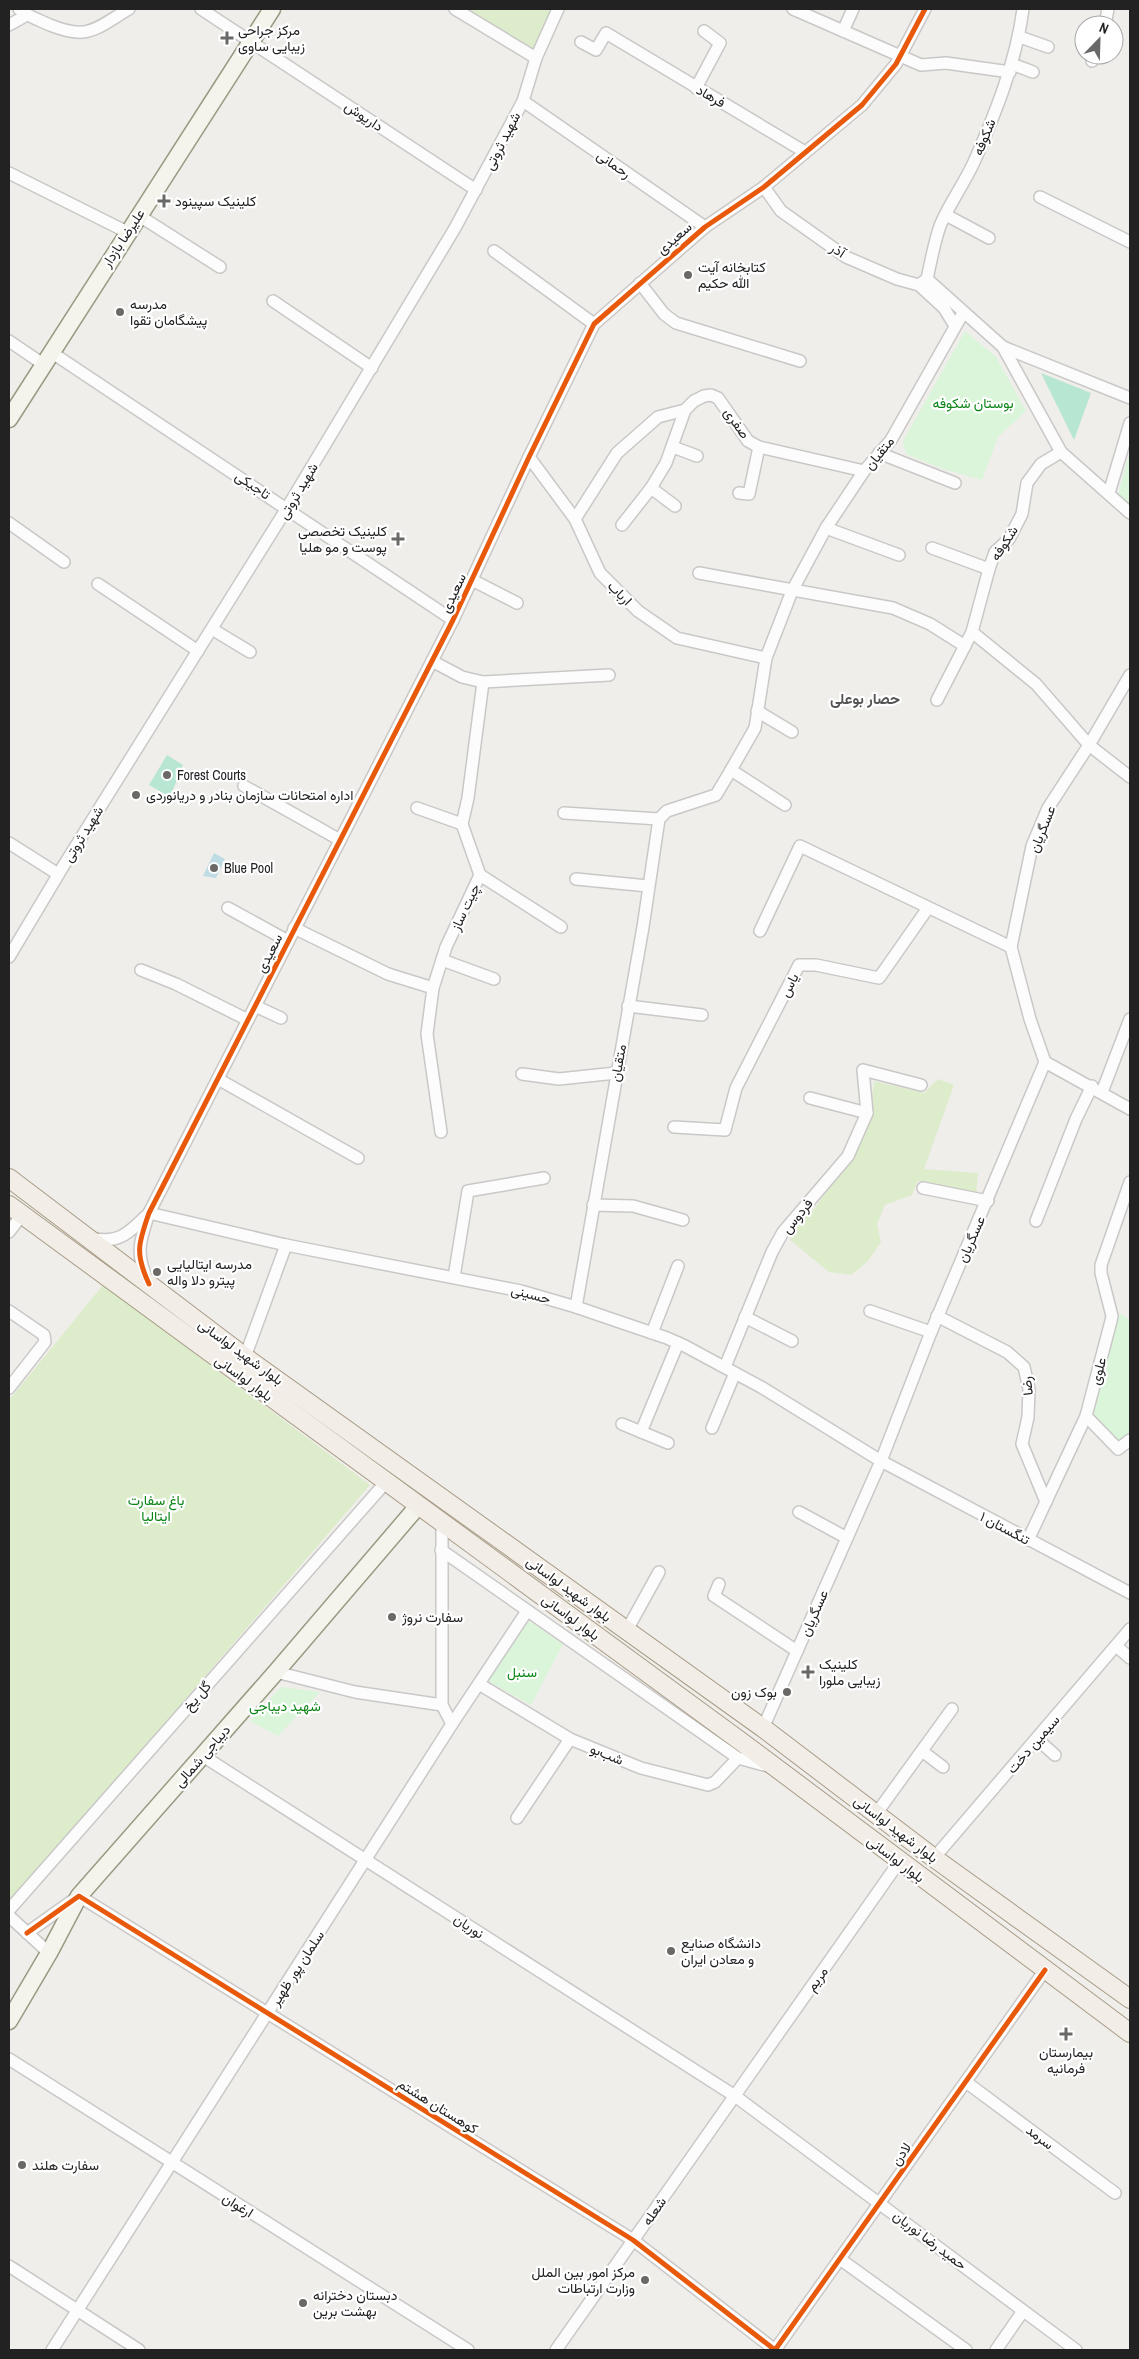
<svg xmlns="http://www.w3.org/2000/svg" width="1139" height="2359" font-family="'Archivo Narrow',Vazirmatn,sans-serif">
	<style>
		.grass { fill: #ddeccb }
		.park { fill: #daf5da }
		.pitch { fill: #b7e6d2 }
		.water { fill: #bfdbe3 }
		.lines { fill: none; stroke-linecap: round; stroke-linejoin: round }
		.street-casing { stroke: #c9c8c7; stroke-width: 14 }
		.secondary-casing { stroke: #999a82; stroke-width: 19 }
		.primary-casing { stroke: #a79c86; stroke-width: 20 }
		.street { stroke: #fdfcfc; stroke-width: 11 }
		.secondary { stroke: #f4f4ed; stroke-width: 16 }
		.primary { stroke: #f3ede7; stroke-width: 18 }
		.cycleway-casing { stroke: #fff; stroke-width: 8 }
		.cycleway { stroke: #e8590c; stroke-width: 5 }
		.poi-dot { fill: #6a6968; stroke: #fff; stroke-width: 2 }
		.labels { text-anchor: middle; stroke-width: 4.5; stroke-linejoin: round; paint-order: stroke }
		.poi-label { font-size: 14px; fill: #222; stroke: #fff; text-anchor: start }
		.street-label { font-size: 14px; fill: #222; stroke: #fff }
		.park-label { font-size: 14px; fill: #0c8416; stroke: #fff }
		.neighbourhood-label { font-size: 15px; font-weight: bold; fill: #555; stroke: #fff }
	</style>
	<rect width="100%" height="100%" fill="#f0eeeb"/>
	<g class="grass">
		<polygon points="463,9 553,9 533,51"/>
		<polygon points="938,1079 954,1085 924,1169 978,1173 976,1195 918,1181 912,1195 885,1205 877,1224 881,1242 868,1261 851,1275 829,1272 790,1240 793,1229 814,1209 839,1174 853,1160 869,1122 874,1081 924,1093"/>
		<polygon points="103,1285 370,1485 9,1904 9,1400"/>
	</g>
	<g class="park">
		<polygon points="965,331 996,357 1026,411 998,437 982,480 943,469 906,454 903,441"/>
		<polygon points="1130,451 1130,506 1118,494"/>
		<polygon points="1120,1313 1130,1320 1130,1433 1119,1444 1092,1414"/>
		<polygon points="529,1621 563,1644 531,1705 488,1681"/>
		<polygon points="281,1687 320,1692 278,1736 250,1721"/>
	</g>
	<g class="pitch">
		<polygon points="1041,373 1091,393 1074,440"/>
		<polygon points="167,755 183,765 170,797 149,785"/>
	</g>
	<polygon class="water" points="214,853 225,859 216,878 203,876"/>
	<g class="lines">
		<defs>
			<g id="street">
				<path d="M19 9C29 17 39 20 50 25 89 41 96 28 129 9"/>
				<polyline points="201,9 476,190"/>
				<polyline points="455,9 536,58"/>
				<polyline points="793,9 921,65 946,63 1010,72"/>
				<path d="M1023 9C1016 62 996 112 974 162 964 184 949 204 940 226 934 243 931 261 927 279L1003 347 1130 398"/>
				<polyline points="9,25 27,15"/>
				<polyline points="1105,25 1108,9"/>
				<polyline points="843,31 853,9"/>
				<polyline points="1020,37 1048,47"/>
				<polyline points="596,50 581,42 596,50 606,33 805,152"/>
				<polyline points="1092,61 1094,55"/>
				<polyline points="1012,64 1033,72"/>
				<polyline points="696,88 720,43 704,31"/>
				<polyline points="523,101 705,227"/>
				<polyline points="9,173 127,232"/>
				<polyline points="764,187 781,211 846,257 897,279 919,285 927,279"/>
				<polyline points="1040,197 1130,242"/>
				<polyline points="138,215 220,267"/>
				<polyline points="946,215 989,238"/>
				<polyline points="494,251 594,324"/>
				<polyline points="640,283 664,314 676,323 800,361"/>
				<polyline points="919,285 944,308 955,326"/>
				<polyline points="273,301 372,368"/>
				<polyline points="9,341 43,364"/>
				<polyline points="1003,347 1061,452 1130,513"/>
				<polyline points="51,352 453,620"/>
				<polyline points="673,447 697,456"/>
				<polyline points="879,453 955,483"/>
				<polyline points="529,457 575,519 600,573 638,611 677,638 766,658"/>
				<polyline points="651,488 675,506"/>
				<polyline points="739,493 749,494 759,447"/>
				<polyline points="1109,493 1130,423"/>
				<polyline points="575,519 617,453 658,417 685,410 694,401 704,396 711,395 718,398 748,441 759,447 864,471"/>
				<polyline points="9,523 64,562"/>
				<polyline points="622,525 651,488 666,463 685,410"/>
				<polyline points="826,528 899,555"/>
				<polyline points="932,548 989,569"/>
				<polyline points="699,573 893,608 930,624 965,646"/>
				<polyline points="472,580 517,603"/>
				<polyline points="98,584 198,651"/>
				<polyline points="212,629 250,652"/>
				<polyline points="972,632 1036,684 1089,745 1130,777"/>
				<polyline points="432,661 462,677 483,682 609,675"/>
				<polyline points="937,700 972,632 989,569 995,552 1009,539 1022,514 1027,483 1041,464 1061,452"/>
				<polyline points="757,711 792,732"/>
				<polyline points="731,770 785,805"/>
				<polyline points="244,786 340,840"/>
				<polyline points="417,808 462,824"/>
				<polyline points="564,813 659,819"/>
				<polyline points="9,843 58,874"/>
				<polyline points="480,875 561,927"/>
				<polyline points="576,879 648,886"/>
				<polyline points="228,908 288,941"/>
				<polyline points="294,928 388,974 433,988"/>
				<polyline points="760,931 800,846 1011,947"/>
				<polyline points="9,957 64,865 287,508 455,228 523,101 536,58 558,9"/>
				<polyline points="442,960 494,979"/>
				<polyline points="141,970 176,984 248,1020"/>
				<polyline points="255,1006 281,1018"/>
				<polyline points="628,1006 702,1015"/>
				<polyline points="1045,1062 1130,1109"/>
				<polyline points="522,1074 559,1079 616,1073"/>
				<polyline points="218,1079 358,1158"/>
				<polyline points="1102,1092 1130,1019"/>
				<polyline points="810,1098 867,1113"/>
				<polyline points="674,1127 725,1130 736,1088 799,965 816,965 879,978 928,908"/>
				<polyline points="441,1132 427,1034 433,988 446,947 480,875 462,824 468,798 483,682"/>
				<polyline points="923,1188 988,1201"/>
				<polyline points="593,1205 633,1206 683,1220"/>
				<polyline points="149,1213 286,1245 521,1291 576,1307 667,1338 685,1346 761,1387 881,1461 1130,1593"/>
				<polyline points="1036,1221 1076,1119 1092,1086"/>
				<polyline points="9,1232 22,1215"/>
				<path d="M91 1238C118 1244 128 1234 146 1216"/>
				<polyline points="454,1277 468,1191 544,1178"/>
				<path d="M148 1281C135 1254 140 1240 149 1213L453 620 529 457 594 324 705 227 764 187 862 105 896 64 925 9"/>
				<polyline points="576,1307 643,927 659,819 667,811 716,795 731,770 755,728 766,658 792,591 826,528 864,471 891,440 963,313"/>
				<polyline points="9,1311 44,1335 45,1342 9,1388"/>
				<polyline points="870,1311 931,1332"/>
				<polyline points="937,1316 1007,1352 1024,1367 1029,1389 1028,1417 1022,1444 1046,1502"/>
				<polyline points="745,1317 792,1341"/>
				<polyline points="652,1333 678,1266"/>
				<polyline points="245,1357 286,1245"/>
				<polyline points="725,1367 772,1252 783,1232 848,1156 867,1113 863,1070 921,1085"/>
				<polyline points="1086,1416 1118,1449 1130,1440"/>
				<polyline points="622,1424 668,1443"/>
				<polyline points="712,1428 735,1373"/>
				<polyline points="641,1432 678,1343"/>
				<polyline points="799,1512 847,1538"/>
				<polyline points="442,1524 442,1705 452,1724"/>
				<polyline points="1028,1540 1086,1416 1111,1321 1112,1316 1101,1273 1101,1265 1130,1182"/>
				<polyline points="441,1550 738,1758 768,1766"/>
				<polyline points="719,1584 714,1596 797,1651"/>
				<polyline points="627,1630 659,1572"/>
				<polyline points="1116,1646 1130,1658"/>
				<polyline points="276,1672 355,1692 442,1705"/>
				<polyline points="479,1684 570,1739 641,1768 708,1785 715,1782 738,1758"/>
				<polyline points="763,1728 881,1461 931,1332 1045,1062 1030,1019 1011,947 1032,846 1048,808 1089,745 1130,675"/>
				<polyline points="1037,1739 1055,1755"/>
				<polyline points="922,1751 943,1767"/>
				<polyline points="203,1756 735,2096 1076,2350"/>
				<polyline points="876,1814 952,1709"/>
				<polyline points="517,1818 570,1739"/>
				<polyline points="934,1858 1130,1629"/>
				<polyline points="9,1910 386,1482"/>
				<polyline points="9,1916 49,1953"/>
				<polyline points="27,1933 79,1896 633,2240 775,2350 1045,1970"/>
				<polyline points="9,2059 468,2350"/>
				<polyline points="966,2082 1115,2193"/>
				<polyline points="840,2259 966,2350"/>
				<polyline points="9,2266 139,2350"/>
				<polyline points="52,2350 452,1724 527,1611"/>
				<polyline points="556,2350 899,1862"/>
				<polyline points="996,2350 1023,2311"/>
			</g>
			<g id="secondary">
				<polyline points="9,419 272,9"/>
				<polyline points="9,2021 49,1953 79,1896 276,1672 418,1506"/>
			</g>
			<g id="primary">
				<polyline points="9,1178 245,1357 763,1728 934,1858 1130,1999"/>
				<polyline points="9,1205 743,1743 1130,2033"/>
			</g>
		</defs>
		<use href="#street" class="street-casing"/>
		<use href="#secondary" class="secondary-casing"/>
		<use href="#primary" class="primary-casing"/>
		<use href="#street" class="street"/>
		<use href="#secondary" class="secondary"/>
		<use href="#primary" class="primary"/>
		<defs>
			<g id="cycleway">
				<path d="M149 1284C135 1254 138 1244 149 1213L453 620 529 457 594 324 705 227 764 187 862 105 896 64 925 9"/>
				<polyline points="27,1933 79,1896 633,2240 775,2350 1045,1970"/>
			</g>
		</defs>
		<use href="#cycleway" class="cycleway-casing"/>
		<use href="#cycleway" class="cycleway"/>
	</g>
	<g class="poi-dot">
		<path d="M224.5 30.5h5v5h5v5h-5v5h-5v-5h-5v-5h5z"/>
		<path d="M161.5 193.5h5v5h5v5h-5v5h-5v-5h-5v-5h5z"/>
		<circle cx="688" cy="275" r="5"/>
		<circle cx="120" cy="312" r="5"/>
		<path d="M395.5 531.5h5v5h5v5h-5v5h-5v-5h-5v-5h5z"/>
		<circle cx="167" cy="775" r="5"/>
		<circle cx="136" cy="795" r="5"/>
		<circle cx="214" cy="868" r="5"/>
		<circle cx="157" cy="1272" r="5"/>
		<circle cx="392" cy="1617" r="5"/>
		<path d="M805.5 1664.5h5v5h5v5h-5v5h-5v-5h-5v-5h5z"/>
		<circle cx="787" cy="1692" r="5"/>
		<circle cx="671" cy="1951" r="5"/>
		<path d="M1063.5 2026.5h5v5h5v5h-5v5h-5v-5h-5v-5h5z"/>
		<circle cx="22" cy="2165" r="5"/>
		<circle cx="645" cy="2280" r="5"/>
		<circle cx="303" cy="2303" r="5"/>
	</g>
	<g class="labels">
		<g class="poi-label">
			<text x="238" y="35">مرکز جراحی<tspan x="238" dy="16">زیبایی ساوی</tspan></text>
			<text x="175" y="206">کلینیک سپینود</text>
			<text x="698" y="272">کتابخانه آیت<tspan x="698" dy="16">الله حکیم</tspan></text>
			<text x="130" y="309">مدرسه<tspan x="130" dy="16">پیشگامان تقوا</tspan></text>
			<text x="387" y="536" text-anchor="end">کلینیک تخصصی<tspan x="387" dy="16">پوست و مو هلیا</tspan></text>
			<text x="177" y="780">Forest Courts</text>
			<text x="146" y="800">اداره امتحانات سازمان بنادر و دریانوردی</text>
			<text x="224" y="873">Blue Pool</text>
			<text x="167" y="1269">مدرسه ایتالیایی<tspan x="167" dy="16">پیترو دلا واله</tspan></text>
			<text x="402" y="1622">سفارت نروژ</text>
			<text x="819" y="1669">کلینیک<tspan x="819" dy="16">زیبایی ملورا</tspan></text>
			<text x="777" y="1697" text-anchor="end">بوک زون</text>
			<text x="681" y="1948">دانشگاه صنایع<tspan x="681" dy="16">و معادن ایران</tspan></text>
			<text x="1066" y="2057" text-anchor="middle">بیمارستان<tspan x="1066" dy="16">فرمانیه</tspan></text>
			<text x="32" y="2170">سفارت هلند</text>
			<text x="635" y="2277" text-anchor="end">مرکز امور بین الملل<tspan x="635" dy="16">وزارت ارتباطات</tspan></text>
			<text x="313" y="2300">دبستان دخترانه<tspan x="313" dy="16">بهشت برین</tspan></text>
		</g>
		<g class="street-label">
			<text transform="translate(711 96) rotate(30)" y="5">فرهاد</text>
			<text transform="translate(364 116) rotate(33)" y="5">داریوش</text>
			<text transform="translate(984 137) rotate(-68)" y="5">شکوفه</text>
			<text transform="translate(502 141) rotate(-63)" y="5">شهید ثروتی</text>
			<text transform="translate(614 164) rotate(35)" y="5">رحمانی</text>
			<text transform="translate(123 238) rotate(-57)" y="5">علیرضا بازدار</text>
			<text transform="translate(674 238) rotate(-41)" y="5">سعیدی</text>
			<text transform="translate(838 250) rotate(33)" y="5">آذر</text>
			<text transform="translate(737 423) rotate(55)" y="5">صفری</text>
			<text transform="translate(879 453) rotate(-51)" y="5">متقیان</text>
			<text transform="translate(253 485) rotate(34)" y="5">تاجیکی</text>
			<text transform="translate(298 491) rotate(-59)" y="5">شهید ثروتی</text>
			<text transform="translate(1004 543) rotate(-57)" y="5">شکوفه</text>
			<text transform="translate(453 593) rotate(-65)" y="5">سعیدی</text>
			<text transform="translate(620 593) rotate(45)" y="5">ارباب</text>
			<text transform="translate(1042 829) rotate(-68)" y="5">عسگریان</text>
			<text transform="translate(83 834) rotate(-58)" y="5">شهید ثروتی</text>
			<text transform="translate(465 907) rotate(-65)" y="5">چیت ساز</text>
			<text transform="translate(269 953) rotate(-63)" y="5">سعیدی</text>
			<text transform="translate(789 985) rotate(-63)" y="5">یاس</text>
			<text transform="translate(618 1063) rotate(-80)" y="5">متقیان</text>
			<text transform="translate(797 1216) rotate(-51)" y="5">فردوس</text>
			<text transform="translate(971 1239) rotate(-66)" y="5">عسگریان</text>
			<text transform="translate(531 1294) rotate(15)" y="5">حسینی</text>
			<text transform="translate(241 1352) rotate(36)" y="5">بلوار شهید لواسانی</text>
			<text transform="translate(1098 1371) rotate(-75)" y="5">علوی</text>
			<text transform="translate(244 1378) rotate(36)" y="5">بلوار لواسانی</text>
			<text transform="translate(1027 1386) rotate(-96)" y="5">رضا</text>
			<text transform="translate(1005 1528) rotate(28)" y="5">تنگستان ۱</text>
			<text transform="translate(569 1589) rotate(36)" y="5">بلوار شهید لواسانی</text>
			<text transform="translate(814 1613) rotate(-66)" y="5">عسگریان</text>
			<text transform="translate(571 1617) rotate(36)" y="5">بلوار لواسانی</text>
			<text transform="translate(197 1696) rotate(-49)" y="5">گل یخ</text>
			<text transform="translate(1033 1744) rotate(-49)" y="5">سیمین دخت</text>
			<text transform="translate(607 1754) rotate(22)" y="5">شب‌بو</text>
			<text transform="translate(202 1756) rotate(-49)" y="5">دیباجی شمالی</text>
			<text transform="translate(896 1829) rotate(37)" y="5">بلوار شهید لواسانی</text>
			<text transform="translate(896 1859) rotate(37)" y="5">بلوار لواسانی</text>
			<text transform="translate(469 1926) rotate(33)" y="5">نوریان</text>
			<text transform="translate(297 1968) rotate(-57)" y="5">سلمان پور ظهیر</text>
			<text transform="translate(817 1979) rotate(-55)" y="5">مریم</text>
			<text transform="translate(438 2106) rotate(32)" y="5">کوهستان هشتم</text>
			<text transform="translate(1040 2137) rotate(37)" y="5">سرمد</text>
			<text transform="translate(901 2154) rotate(-55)" y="5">لادن</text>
			<text transform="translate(238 2205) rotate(32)" y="5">ارغوان</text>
			<text transform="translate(654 2211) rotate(-55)" y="5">شعله</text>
			<text transform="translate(930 2240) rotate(37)" y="5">حمید رضا نوریان</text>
		</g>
		<g class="park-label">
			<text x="973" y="408">بوستان شکوفه</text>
			<text x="156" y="1505">باغ سفارت<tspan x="156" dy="16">ایتالیا</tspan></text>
			<text x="522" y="1677">سنبل</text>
			<text x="285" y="1711">شهید دیباجی</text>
		</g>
		<g class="neighbourhood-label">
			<text x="865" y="704">حصار بوعلی</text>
		</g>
	</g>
	<rect width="1139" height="2359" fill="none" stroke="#222222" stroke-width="20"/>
	<g transform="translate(1099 40) rotate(23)"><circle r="24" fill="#ffffff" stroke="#a7a7a7"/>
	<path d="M0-4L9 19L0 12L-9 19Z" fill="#6a6968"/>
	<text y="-8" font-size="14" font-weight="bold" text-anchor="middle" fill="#222222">N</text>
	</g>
</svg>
